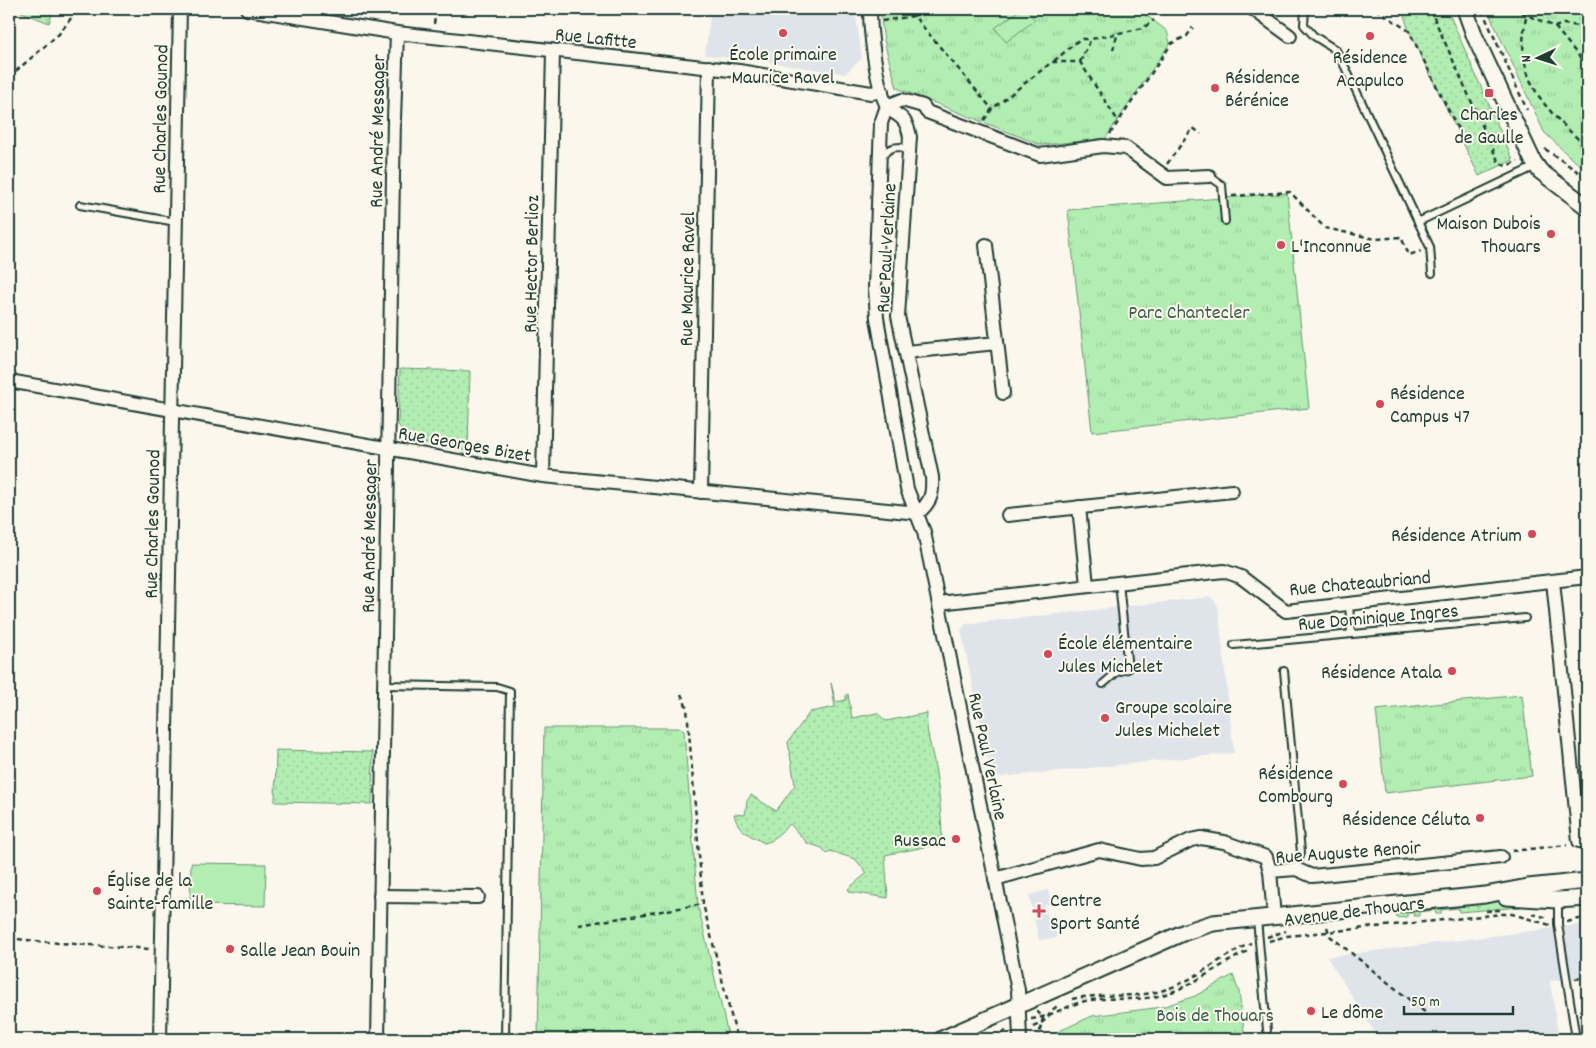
<svg xmlns="http://www.w3.org/2000/svg" width="1596" height="1048" font-family="Dekko,sans-serif">
	<style>
		.built { fill: #dfe4ea }
		.grass { fill: url(#grass-dots); stroke: #689573 }
		.park { fill: url(#park-tufts); stroke: #689573 }
		.pitch { fill: #b2edb2; stroke: #689573 }
		.lines { fill: none; stroke-linecap: round; stroke-linejoin: round }
		.service-casing { stroke: #1f3d34; stroke-width: 10 }
		.minor-casing { stroke: #1f3d34; stroke-width: 16 }
		.tertiary-casing { stroke: #1f3d34; stroke-width: 19 }
		.path { stroke: #1f3d34; stroke-width: 2.5; stroke-dasharray: 5 4; stroke-linecap: butt }
		.service { stroke: #fbf7ec; stroke-width: 6 }
		.minor { stroke: #fbf7ec; stroke-width: 12 }
		.tertiary { stroke: #fbf7ec; stroke-width: 15 }
		.poi-dot { fill: #d1495b; stroke: #fbf7ec; stroke-width: 2 }
		.labels { text-anchor: middle; stroke-width: 4; stroke-linejoin: round; paint-order: stroke }
		.street-label { font-size: 20px; fill: #1f3d34; stroke: #fbf7ec }
		.poi-label { font-size: 20px; fill: #1f3d34; stroke: #fbf7ec; text-anchor: start }
		.park-label { font-size: 20px; fill: #3c604d; stroke: #fbf7ec }
	</style>
	<defs>
		<pattern id="grass-dots" width="8" height="8" patternUnits="userSpaceOnUse" patternTransform="scale(1.25)"><rect width="8" height="8" fill="#b2edb2"/><path d="M2 2h.1M6 6h.1" fill="none" stroke="#99cc9a" stroke-width="1.8" stroke-linecap="round"/></pattern>
		<pattern id="park-tufts" width="24" height="20" patternUnits="userSpaceOnUse" patternTransform="scale(1.25)"><rect width="24" height="20" fill="#b2edb2"/><path d="M3 7l-1-3M5 7V3M7 7l1-3M15 17l-1-3M17 17v-4M19 17l1-3" fill="none" stroke="#99cc9a"/></pattern>
	</defs>
	<rect width="100%" height="100%" fill="#fbf7ec"/>
	<filter id="ink" filterUnits="userSpaceOnUse"><feTurbulence type="fractalNoise" baseFrequency=".02" numOctaves="2"/><feDisplacementMap in="SourceGraphic" scale="10" xChannelSelector="R" yChannelSelector="G"/><feConvolveMatrix kernelMatrix="1 2 1 2 8 2 1 2 1" color-interpolation-filters="sRGB"/></filter>
	<g filter="url(#ink)">
		<g class="built">
			<polygon points="711,9 855,9 862,58 845,74 761,61 705,55"/>
			<polygon points="1211,597 1218,605 1234,753 992,778 961,630 966,624"/>
			<polygon points="1048,890 1052,903 1045,905 1048,918 1054,916 1057,938 1039,940 1029,895"/>
			<polygon points="1587,924 1587,977 1550,981 1559,1039 1379,1039 1327,957"/>
		</g>
		<g class="grass">
			<polygon points="1402,9 1447,9 1513,160 1479,176 1409,31"/>
			<polygon points="400,369 470,371 468,451 413,441 398,425"/>
			<path d="M831 683 836 702 846 700V695L848 694 852 718 877 713 886 721 927 713C925 731 932 748 935 767 939 789 941 811 942 834L939 844 885 855 888 898 850 892 848 889 867 873 855 859 830 851 827 854 822 848 807 843 790 824 771 841 764 843C750 835 737 831 734 814L745 815 747 801 751 795 776 811 795 785 788 742 810 712 835 707Z"/>
			<polygon points="276,750 373,752 372,804 275,802"/>
			<polygon points="1522,901 1521,907 1459,912 1458,908 1441,910 1441,914 1436,914 1435,910 1419,912 1419,916 1414,916 1414,913 1407,913 1407,917 1397,918 1396,911 1482,902"/>
		</g>
		<g class="park">
			<polygon points="20,9 54,9 49,23 19,11"/>
			<path d="M881 9H1138L1167 31 1170 43 1105 139 1041 145 897 88C890 62 880 35 881 9Z"/>
			<polygon points="1487,9 1587,9 1587,170 1571,158 1544,132"/>
			<polygon points="1287,193 1309,408 1092,432 1068,210"/>
			<polygon points="1522,695 1532,776 1385,793 1376,710"/>
			<polygon points="544,728 681,728 684,731 698,906 729,1039 538,1039"/>
			<polygon points="1233,975 1239,992 1245,1039 1048,1039 1053,1034 1092,1016 1162,1007 1195,996"/>
		</g>
		<g class="pitch">
			<polygon points="1021,9 1027,9 1035,20 1006,42 995,28"/>
			<polygon points="191,863 266,864 265,906 190,905"/>
		</g>
		<g class="lines">
			<defs>
				<g id="service">
					<polyline points="1305,9 1304,25 1314,36 1336,50 1345,67 1430,247 1432,273"/>
					<path d="M882 157C887 149 892 147 901 147L908 153"/>
					<polyline points="1209,176 1222,185 1225,221"/>
					<polyline points="80,205 176,222"/>
					<polyline points="1418,222 1536,166"/>
					<polyline points="1349,604 1351,634"/>
					<polyline points="1234,645 1525,618"/>
					<polyline points="1284,671 1301,852 1296,869"/>
					<polyline points="1103,684 1117,672 1128,669 1119,583"/>
					<polyline points="384,685 497,687 510,691 505,1039"/>
					<polyline points="1558,899 1558,924 1576,1039"/>
					<polyline points="1257,919 1267,1030"/>
				</g>
				<g id="minor">
					<polyline points="247,9 397,33 739,71 871,93 882,91"/>
					<path d="M870 9C870 32 876 84 886 104 893 118 905 110 910 137L898 316 932 477C933 494 931 502 918 513"/>
					<polyline points="1253,9 1290,36"/>
					<polyline points="887,106 881,123 875,288 877,318 907,489 924,532 1018,990 1020,1039"/>
					<polyline points="887,106 902,100 923,106 927,112 1040,155 1103,146 1126,148 1167,178 1209,176"/>
					<polyline points="986,245 1003,393"/>
					<polyline points="906,352 997,343"/>
					<polyline points="9,381 543,476 918,513"/>
					<polyline points="543,476 553,52"/>
					<polyline points="701,492 709,67"/>
					<polyline points="1079,507 1087,585"/>
					<polyline points="1008,515 1232,491"/>
					<polyline points="1553,581 1579,841 1587,840"/>
					<polyline points="939,603 1224,571 1241,577 1286,611 1587,577"/>
					<polyline points="995,879 1099,850 1141,859 1154,858 1191,840 1201,838 1224,842 1266,857 1270,871"/>
					<polyline points="380,896 478,897"/>
					<polyline points="1274,917 1270,871 1296,869 1312,876 1501,857"/>
					<polyline points="160,1039 180,9"/>
					<polyline points="378,1039 394,119 397,33"/>
				</g>
				<g id="tertiary">
					<polyline points="1465,9 1475,37 1533,161 1540,171 1587,207"/>
					<polyline points="1506,897 1558,900 1587,898"/>
					<polyline points="942,1039 1185,932 1213,923 1485,895 1528,887 1587,881"/>
				</g>
			</defs>
			<use href="#service" class="service-casing"/>
			<use href="#minor" class="minor-casing"/>
			<use href="#tertiary" class="tertiary-casing"/>
			<g class="path">
				<polyline points="1376,9 1409,31 1459,131"/>
				<polyline points="1430,9 1499,163 1506,166 1518,161"/>
				<polyline points="1513,9 1555,27 1563,24 1587,27"/>
				<path d="M1528 9C1511 77 1541 105 1587 147"/>
				<polyline points="1482,10 1527,110"/>
				<polyline points="914,16 923,9"/>
				<polyline points="882,21 914,16 992,109"/>
				<polyline points="434,24 436,9"/>
				<polyline points="1555,27 1587,66"/>
				<polyline points="1113,50 1118,32"/>
				<polyline points="1054,61 1080,39 1090,39"/>
				<polyline points="1080,62 1091,39 1143,28 1154,20"/>
				<polyline points="9,77 59,34 78,9"/>
				<polyline points="984,120 992,109 1052,62 1080,62 1118,121"/>
				<polyline points="1110,134 1172,43 1187,36 1193,27"/>
				<polyline points="1545,149 1587,178"/>
				<polyline points="1167,164 1193,128 1201,134"/>
				<polyline points="1232,196 1290,192 1325,228 1376,239 1401,237 1409,255 1421,251"/>
				<polyline points="681,694 687,708 703,904 737,1039"/>
				<polyline points="1512,851 1567,845"/>
				<polyline points="1486,911 1500,910"/>
				<polyline points="1532,914 1549,918"/>
				<polyline points="1567,922 1587,917"/>
				<polyline points="579,925 703,904"/>
				<polyline points="1327,927 1330,936 1426,1013"/>
				<polyline points="1267,937 1286,931"/>
				<path d="M9 938C55 944 102 945 149 949"/>
				<polyline points="1269,941 1287,936 1502,914 1512,914 1550,925"/>
				<polyline points="1575,979 1587,977"/>
				<path d="M1072 999C1103 992 1136 1000 1167 989 1197 979 1222 956 1251 943"/>
				<polyline points="1037,1011 1043,1018 1038,1039"/>
				<path d="M1031 1019C1050 1017 1066 1006 1085 1001 1108 996 1134 1002 1158 996 1190 989 1220 964 1250 950"/>
				<path d="M1033 1027C1052 1020 1048 1010 1058 1006"/>
				<polyline points="995,1039 1007,1029"/>
			</g>
			<use href="#service" class="service"/>
			<use href="#minor" class="minor"/>
			<use href="#tertiary" class="tertiary"/>
		</g>
	</g>
	<g class="poi-dot">
		<circle cx="783" cy="33" r="5"/>
		<circle cx="1370" cy="36" r="5"/>
		<circle cx="1215" cy="88" r="5"/>
		<rect x="1484" y="88" width="10" height="10" rx="2.5"/>
		<circle cx="1551" cy="234" r="5"/>
		<circle cx="1281" cy="245" r="5"/>
		<circle cx="1380" cy="404" r="5"/>
		<circle cx="1532" cy="534" r="5"/>
		<circle cx="1048" cy="654" r="5"/>
		<circle cx="1452" cy="671" r="5"/>
		<circle cx="1105" cy="718" r="5"/>
		<circle cx="1343" cy="784" r="5"/>
		<circle cx="1480" cy="818" r="5"/>
		<circle cx="956" cy="839" r="5"/>
		<circle cx="97" cy="891" r="5"/>
		<path d="M1036.5 903.5h5v5h5v5h-5v5h-5v-5h-5v-5h5z"/>
		<circle cx="230" cy="949" r="5"/>
		<circle cx="1311" cy="1011" r="5"/>
	</g>
	<g class="labels">
		<g class="street-label">
			<text transform="translate(596 37) rotate(6)" y="7">Rue Lafitte</text>
			<text transform="translate(159 119) rotate(-89)" y="7">Rue Charles Gounod</text>
			<text transform="translate(376 131) rotate(-89)" y="7">Rue André Messager</text>
			<text transform="translate(885 248) rotate(-87)" y="7">Rue Paul Verlaine</text>
			<text transform="translate(530 264) rotate(-89)" y="7">Rue Hector Berlioz</text>
			<text transform="translate(686 279) rotate(-89)" y="7">Rue Maurice Ravel</text>
			<text transform="translate(465 443) rotate(10)" y="7">Rue Georges Bizet</text>
			<text transform="translate(151 524) rotate(-89)" y="7">Rue Charles Gounod</text>
			<text transform="translate(368 536) rotate(-89)" y="7">Rue André Messager</text>
			<text transform="translate(1360 582) rotate(-5)" y="7">Rue Chateaubriand</text>
			<text transform="translate(1378 616) rotate(-5)" y="7">Rue Dominique Ingres</text>
			<text transform="translate(989 756) rotate(78)" y="7">Rue Paul Verlaine</text>
			<text transform="translate(1348 851) rotate(-4)" y="7">Rue Auguste Renoir</text>
			<text transform="translate(1354 910) rotate(-7)" y="7">Avenue de Thouars</text>
		</g>
		<g class="poi-label">
			<text x="783" y="60" text-anchor="middle">École primaire<tspan x="783" dy="23">Maurice Ravel</tspan></text>
			<text x="1370" y="63" text-anchor="middle">Résidence<tspan x="1370" dy="23">Acapulco</tspan></text>
			<text x="1225" y="83">Résidence<tspan x="1225" dy="23">Bérénice</tspan></text>
			<text x="1489" y="120" text-anchor="middle">Charles<tspan x="1489" dy="23">de Gaulle</tspan></text>
			<text x="1541" y="229" text-anchor="end">Maison Dubois<tspan x="1541" dy="23">Thouars</tspan></text>
			<text x="1291" y="252">L'Inconnue</text>
			<text x="1390" y="399">Résidence<tspan x="1390" dy="23">Campus 47</tspan></text>
			<text x="1522" y="541" text-anchor="end">Résidence Atrium</text>
			<text x="1058" y="649">École élémentaire<tspan x="1058" dy="23">Jules Michelet</tspan></text>
			<text x="1442" y="678" text-anchor="end">Résidence Atala</text>
			<text x="1115" y="713">Groupe scolaire<tspan x="1115" dy="23">Jules Michelet</tspan></text>
			<text x="1333" y="779" text-anchor="end">Résidence<tspan x="1333" dy="23">Combourg</tspan></text>
			<text x="1470" y="825" text-anchor="end">Résidence Céluta</text>
			<text x="946" y="846" text-anchor="end">Russac</text>
			<text x="107" y="886">Église de la<tspan x="107" dy="23">Sainte-famille</tspan></text>
			<text x="1050" y="906">Centre<tspan x="1050" dy="23">Sport Santé</tspan></text>
			<text x="240" y="956">Salle Jean Bouin</text>
			<text x="1321" y="1018">Le dôme</text>
		</g>
		<g class="park-label">
			<text x="1189" y="318">Parc Chantecler</text>
			<text x="1215" y="1021">Bois de Thouars</text>
		</g>
	</g>
	<rect width="1596" height="1048" fill="none" stroke="#fbf7ec" stroke-width="30"/>
	<rect x="15" y="15" width="1566" height="1018" fill="none" stroke="#1f3d34" stroke-width="2" filter="url(#ink)"/>
	<g transform="translate(1538 58) rotate(266)" stroke="#fbf7ec" stroke-width="4" paint-order="stroke">
	<path d="M0-4L9 19L0 12L-9 19Z" fill="#1f3d34"/>
	<text y="-8" font-size="14" font-weight="bold" text-anchor="middle" fill="#1f3d34">N</text>
	</g>
	<path d="M1404 1006v8h109v-8" fill="none" stroke="#1f3d34" stroke-width="2.5"/>
	<text x="1411" y="1006" font-size="15" fill="#1f3d34" stroke="#fbf7ec" stroke-width="4" paint-order="stroke">50 m</text>
</svg>
